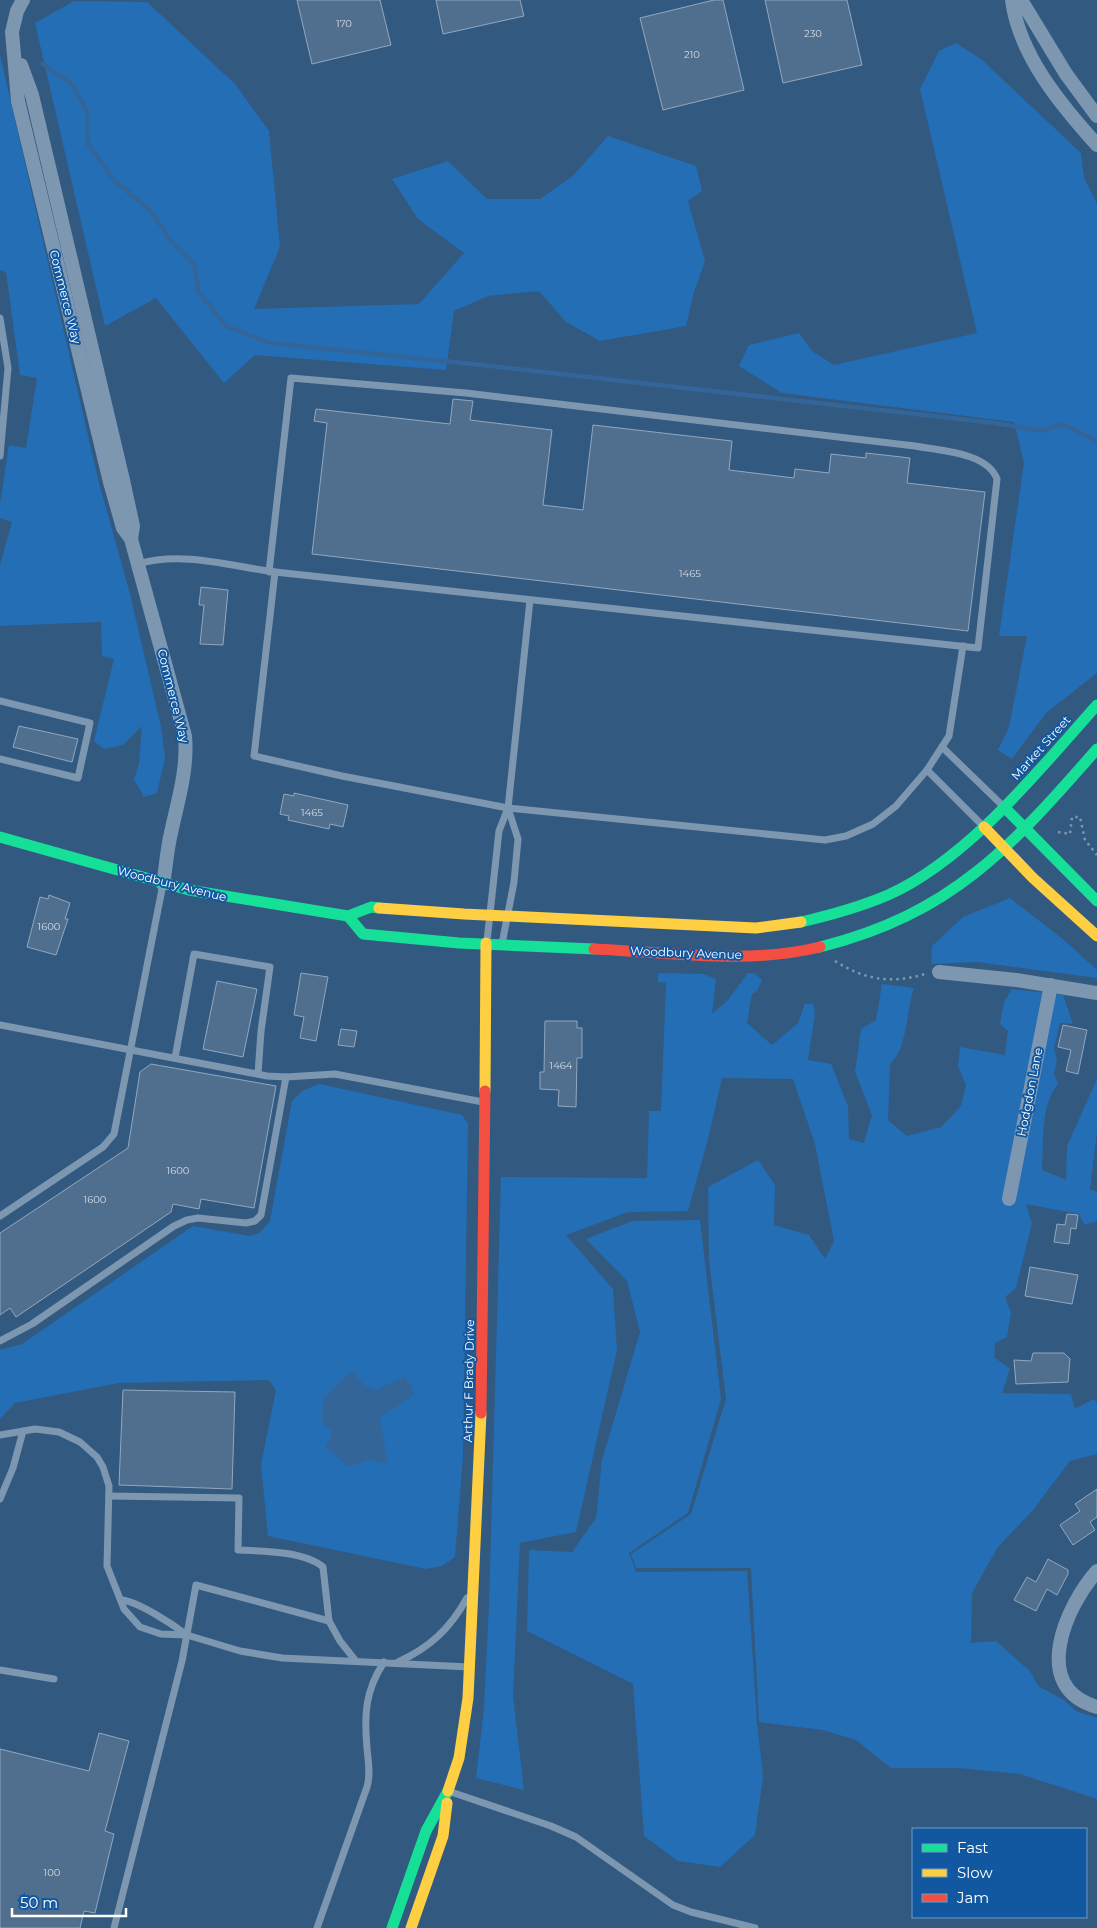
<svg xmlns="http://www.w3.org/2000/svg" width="1097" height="1928" font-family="Montserrat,sans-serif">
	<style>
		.green { fill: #236eb5 }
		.water { fill: #346598 }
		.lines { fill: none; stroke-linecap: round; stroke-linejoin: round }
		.stream { stroke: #346598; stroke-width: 4.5 }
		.building { fill: #506f8e; stroke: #92a8be }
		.path { stroke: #7d97b0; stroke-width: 2.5; stroke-dasharray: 2.5 4; stroke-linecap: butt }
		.lane { stroke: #7d97b0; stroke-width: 7 }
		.street { stroke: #7d97b0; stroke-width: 14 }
		.fast { stroke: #16e098; stroke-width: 11 }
		.slow { stroke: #ffcf43; stroke-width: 11 }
		.jam { stroke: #f24e42; stroke-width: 11 }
		.labels { text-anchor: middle; stroke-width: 4; stroke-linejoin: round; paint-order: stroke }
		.number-label { font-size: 10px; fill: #d3dbe3 }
		.street-label { font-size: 12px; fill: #fff; stroke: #1258a0 }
	</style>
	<rect width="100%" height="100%" fill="#325980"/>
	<g class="green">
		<polygon points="74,1 147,2 235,84 269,131 280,247 254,309 419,304 464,253 418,219 392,179 448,161 487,199 540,199 573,176 608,136 696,166 702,191 688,201 705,261 694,292 686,326 600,341 566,322 539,291 488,296 454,311 446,370 255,355 224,383 156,298 105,326 35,23"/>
		<polygon points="956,43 981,59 1081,153 1084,178 1097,204 1097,673 1046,713 1012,759 998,750 1009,727 1027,636 999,636 1024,463 1014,422 782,393 739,366 749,345 799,333 812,351 834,365 977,333 920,89 939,51"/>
		<polygon points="0,55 99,483 130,594 161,727 165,758 157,793 144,797 134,779 139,764 142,726 123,745 104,749 94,741 114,659 102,656 101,622 0,626 0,565 12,522 0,518 0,503 9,445 26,448 37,378 20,375 6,272 0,270"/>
		<polygon points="1010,898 1064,940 1097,970 1097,978 977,962 931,964 932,946 963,917"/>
		<path d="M658 973 704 974 716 979 712 1014 728 1000 748 973H754L762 980 757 991 752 994 747 1023 772 1045 798 1023 805 1004H813L815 1013 808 1060 831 1064 848 1106 849 1139 864 1143 872 1115 855 1072 861 1029 876 1020 882 984 914 988C906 1011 908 1048 890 1064L888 1120 907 1136 941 1127 961 1106 966 1085 958 1066 960 1047 1005 1055 1008 1031 1000 1024 1004 1002 1012 989 1063 995 1073 1024 1060 1023 1054 1048 1057 1060 1054 1073 1058 1084C1040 1105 1044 1143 1042 1170L1066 1180 1067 1146 1097 1079V1132L1090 1189 1097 1192V1221L1084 1225 1079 1214 1026 1204 1032 1223 1016 1288 1005 1297 1011 1312 1007 1337 995 1343 994 1357 1010 1369 1002 1393 1071 1394 1075 1409 1094 1399 1097 1403V1454L1070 1461 1033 1510 998 1547 972 1593 971 1643 996 1641 1030 1671 1038 1686 1064 1700 1076 1711 1097 1718V1799L1020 1774 958 1768H891L856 1740 823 1730 759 1722 751 1568H636L631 1554 691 1514 726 1399 709 1260 708 1187 758 1160 775 1185 774 1225 809 1235 825 1259 834 1241 815 1144 793 1079 722 1078 709 1135 688 1211 628 1212 566 1235 613 1289 617 1350 576 1532 520 1543 513 1696 524 1790 476 1778 484 1708 489 1605 501 1177 647 1178 649 1111H661L666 983 658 982Z"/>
		<polygon points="320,1084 462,1115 468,1124 463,1456 455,1557 442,1566 426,1569 268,1536 261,1464 276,1390 269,1380 119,1383 15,1403 0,1419 0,1350 22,1344 193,1226 250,1236 259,1233 270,1221 292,1101 304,1090"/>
		<polygon points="700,1220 721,1399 688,1513 629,1553 636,1572 747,1571 757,1722 763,1777 755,1835 720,1867 678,1861 644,1836 633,1684 527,1631 529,1550 572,1552 596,1518 602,1460 640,1332 627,1281 586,1239 632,1221"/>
	</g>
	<polygon class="water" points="352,1371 364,1385 376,1390 404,1377 412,1386 414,1395 380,1417 388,1465 371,1459 348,1467 325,1446 330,1439 331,1431 322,1422 323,1398"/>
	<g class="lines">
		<polyline class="stream" points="43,64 72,84 87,111 88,144 115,181 151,211 171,241 195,266 198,291 226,326 271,343 491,366 995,423 1041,431 1063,424 1097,441"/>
	</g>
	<g class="building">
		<polygon points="297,0 380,0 391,45 312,64"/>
		<polygon points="436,0 520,0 524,16 443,34"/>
		<polygon points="714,0 723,0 744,90 663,110 640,18"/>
		<polygon points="765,0 847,0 862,65 783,83"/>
		<polygon points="453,399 473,401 470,420 552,430 543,505 583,510 593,425 732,441 729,470 794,478 795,469 829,473 831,454 866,458 866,453 910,458 907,483 985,492 968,631 312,554 327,423 314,421 316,409 450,424"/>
		<polygon points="201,587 228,590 223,645 200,644 204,605 199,605"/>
		<polygon points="19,726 78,739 72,762 13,747"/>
		<polygon points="294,793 348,805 343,827 330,824 329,829 288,820 289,816 280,814 284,794 294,796"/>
		<polygon points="49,895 70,903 65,919 68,919 56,955 27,947 40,897 48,899"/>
		<polygon points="301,973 328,977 316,1041 300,1038 304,1017 294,1015"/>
		<polygon points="217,981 257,989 243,1057 203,1049"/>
		<polygon points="545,1021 577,1021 577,1028 582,1028 582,1058 577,1058 576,1107 558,1106 559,1090 540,1089 540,1072 544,1072"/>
		<polygon points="1063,1025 1087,1030 1078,1074 1066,1071 1071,1050 1058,1047"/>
		<polygon points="341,1029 357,1031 354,1047 338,1045"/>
		<polygon points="151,1064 276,1086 254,1208 201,1199 199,1209 173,1204 171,1212 16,1317 10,1308 0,1315 0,1233 128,1148 140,1072"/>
		<polygon points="1067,1214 1078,1215 1076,1229 1071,1228 1069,1244 1054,1242 1057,1224 1065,1225"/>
		<polygon points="1030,1267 1078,1275 1072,1304 1025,1296"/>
		<polygon points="1033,1353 1064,1353 1070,1359 1068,1382 1016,1384 1014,1360 1031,1361"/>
		<polygon points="123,1390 235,1392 232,1489 119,1485"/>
		<polygon points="1097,1489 1097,1517 1090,1522 1095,1530 1073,1545 1060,1525 1080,1511 1075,1504"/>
		<polygon points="1048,1559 1068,1570 1068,1574 1057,1595 1047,1589 1036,1611 1014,1600 1027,1577 1036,1582"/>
		<polygon points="99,1733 129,1741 105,1831 114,1834 95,1913 84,1911 80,1928 0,1928 0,1749 89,1771"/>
	</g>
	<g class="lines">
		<g class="path">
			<polyline points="1058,832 1070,834 1072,817 1080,817 1085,840 1097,855"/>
			<path d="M835 961C865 980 891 984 925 974"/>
		</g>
		<g class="lane">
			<polyline points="0,318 8,368 0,456"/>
			<path d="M138 564C183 551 229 566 275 572L978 648 997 479C987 452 940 451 915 446L466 393 291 378 269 572"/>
			<polyline points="275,572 254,756 342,776 508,808 825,840 846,836 873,824 896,806 927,770 949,736 963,646"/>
			<polyline points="0,701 90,723 78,778 0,759"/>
			<polyline points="942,747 1004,807"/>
			<polyline points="927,770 983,826"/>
			<polyline points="487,941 499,831 508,808 530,600"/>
			<polyline points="502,944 514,882 518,839 508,808"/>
			<polyline points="0,1025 267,1076 286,1077 335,1074 483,1102"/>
			<polyline points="175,1058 194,954 270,967 261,1031 258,1074"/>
			<polyline points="0,1216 103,1147 114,1134 163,884"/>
			<polyline points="0,1341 32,1324 174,1226 187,1220 198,1218 246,1223 255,1221 261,1215 286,1077"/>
			<polyline points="0,1435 35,1429 59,1432 80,1442 97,1457 103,1467 109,1486 107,1566 124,1609 140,1627 161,1634 187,1635 240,1651 282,1658 469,1667"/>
			<path d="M109 1496 239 1498 238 1550C262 1551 304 1551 323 1567L329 1621 340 1641 355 1660"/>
			<polyline points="0,1499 13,1468 23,1431"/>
			<path d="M122 1600C139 1602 172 1624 187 1635"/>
			<path d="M398 1662C429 1648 450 1629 467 1598"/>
			<polyline points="0,1670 54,1679"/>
			<polyline points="451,1792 551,1826 576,1837 673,1905 691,1912 755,1928"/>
			<polyline points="114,1928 182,1661 196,1585 329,1621"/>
			<path d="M317 1928 367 1787C371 1774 368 1761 367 1748 364 1715 365 1691 384 1662"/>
		</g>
		<g class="street">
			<path d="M23 0 17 11 12 32 18 101 110 482 123 528 131 539 185 736C188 769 178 800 171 833 167 849 166 867 163 884"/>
			<path d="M1012 0C1019 55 1061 105 1097 145"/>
			<polyline points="1021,0 1066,74 1097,116"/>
			<polyline points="21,65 32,95 123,480 133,526 131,539"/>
			<polyline points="939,972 1016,980 1097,993"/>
			<polyline points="1009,1199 1051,985"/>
			<path d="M1097 1571C1066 1606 1029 1688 1097 1707"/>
		</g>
		<g class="fast">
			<polyline points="1004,807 1097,901"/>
			<polyline points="0,837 189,890 348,916 371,907 379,908"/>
			<polyline points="348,916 363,934 459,943 594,949"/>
			<path d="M801 922C831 915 860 907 888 895 968 859 1039 770 1097 705"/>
			<path d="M820 947C952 914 1011 847 1097 749"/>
			<polyline points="392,1928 426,1831 448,1791"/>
		</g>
		<g class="slow">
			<polyline points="984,827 1033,878 1097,936"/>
			<polyline points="379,908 464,914 756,928 801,922"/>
			<polyline points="485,1091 486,943"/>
			<polyline points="448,1791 459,1758 468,1698 481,1413"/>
			<polyline points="411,1928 443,1836 447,1803"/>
		</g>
		<g class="jam">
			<path d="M594 949C668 952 746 965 820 947"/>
			<polyline points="481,1413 485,1091"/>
		</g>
	</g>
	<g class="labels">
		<g class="number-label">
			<text x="344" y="27">170</text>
			<text x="813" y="37">230</text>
			<text x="692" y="58">210</text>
			<text x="690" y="577">1465</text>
			<text x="312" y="816">1465</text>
			<text x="49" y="930">1600</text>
			<text x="561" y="1069">1464</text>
			<text x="178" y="1174">1600</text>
			<text x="95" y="1203">1600</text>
			<text x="52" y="1876">100</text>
		</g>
		<g class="street-label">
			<text transform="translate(65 297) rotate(76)" y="4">Commerce Way</text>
			<text transform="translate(173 696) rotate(76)" y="4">Commerce Way</text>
			<text transform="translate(1041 748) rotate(-48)" y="4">Market Street</text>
			<text transform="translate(172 884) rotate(14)" y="4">Woodbury Avenue</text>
			<text transform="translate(686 953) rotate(2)" y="4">Woodbury Avenue</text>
			<text transform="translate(1030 1092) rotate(-79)" y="4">Hodgdon Lane</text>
			<text transform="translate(469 1381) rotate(-89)" y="4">Arthur F Brady Drive</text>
		</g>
	</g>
	<rect x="912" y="1828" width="175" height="90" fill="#1258a0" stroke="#719bc6"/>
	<rect x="922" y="1844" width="25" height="8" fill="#16e098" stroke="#719bc6"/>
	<text x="957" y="1853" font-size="15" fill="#ffffff">Fast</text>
	<rect x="922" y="1869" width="25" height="8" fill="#ffcf43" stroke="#719bc6"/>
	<text x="957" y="1878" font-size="15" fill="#ffffff">Slow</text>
	<rect x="922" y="1894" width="25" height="8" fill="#f24e42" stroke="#719bc6"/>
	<text x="957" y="1903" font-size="15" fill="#ffffff">Jam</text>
	<path d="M12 1908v8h114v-8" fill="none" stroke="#ffffff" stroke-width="2.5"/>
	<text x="20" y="1908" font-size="15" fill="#ffffff" stroke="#1258a0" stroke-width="4" paint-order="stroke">50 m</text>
</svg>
